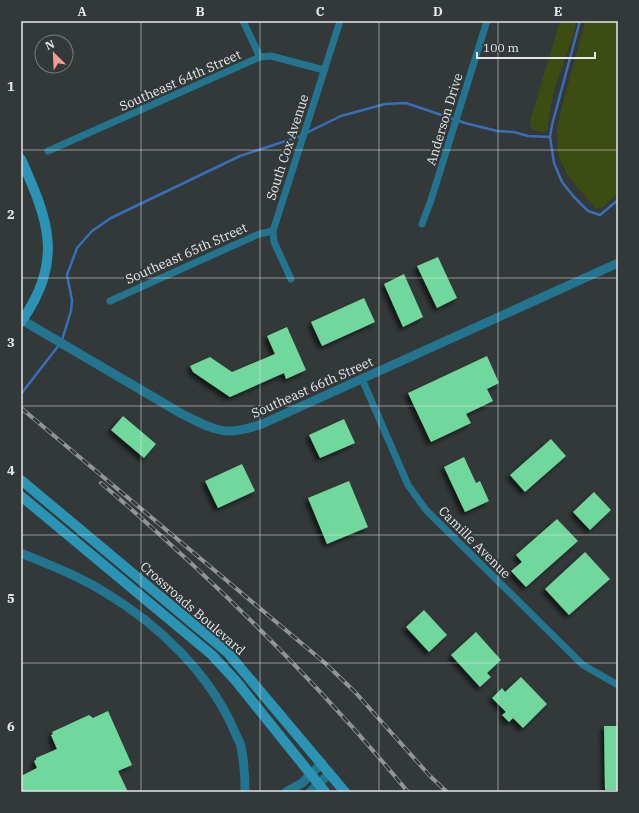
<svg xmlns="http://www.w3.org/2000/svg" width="639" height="813" font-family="'IBM Plex Serif',serif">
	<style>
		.green { fill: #3d4d12 }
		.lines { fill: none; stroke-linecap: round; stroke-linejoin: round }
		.stream { stroke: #386fb8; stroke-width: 2.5 }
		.building { fill: #71d89d; filter: url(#shadow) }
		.minor { stroke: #23748e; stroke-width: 7 }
		.tertiary { stroke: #23748e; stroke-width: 9 }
		.secondary { stroke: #2b93b4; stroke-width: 10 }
		.rail-casing { stroke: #919595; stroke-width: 4 }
		.rail { stroke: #333838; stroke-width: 2.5; stroke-dasharray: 8; stroke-linecap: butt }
		.grid { fill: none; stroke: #e5e8e8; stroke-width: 1; stroke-opacity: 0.55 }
		.labels { text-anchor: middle; stroke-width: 4; stroke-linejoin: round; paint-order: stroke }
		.street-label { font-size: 13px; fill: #e5e8e8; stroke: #333838 }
		.neatline { fill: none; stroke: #e5e8e8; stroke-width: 1.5 }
		.grid-label { font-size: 13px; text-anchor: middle; font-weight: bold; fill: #e5e8e8 }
	</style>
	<defs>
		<filter id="shadow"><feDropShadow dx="-3.5" dy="3.5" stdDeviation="2" flood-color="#0009"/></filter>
	</defs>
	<rect width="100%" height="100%" fill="#333838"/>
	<g class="green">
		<path d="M560 21H577C568 57 549 91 548 129L543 132 532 130 530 121Z"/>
		<polygon points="585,21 618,21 618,193 603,207 596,209 568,176 558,154 557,126"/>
	</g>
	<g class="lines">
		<g class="stream">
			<polyline points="580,21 552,125 550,137 554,163 562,182 574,197 588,211 600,215 618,200"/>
			<polyline points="62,340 71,311 72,300 67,275 77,248 92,231 111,218 240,156 298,137 341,116 385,104 406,103 465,123 497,131 514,132 528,136 550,137"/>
			<polyline points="21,394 59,345"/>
		</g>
	</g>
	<g class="building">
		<polygon points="438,257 457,298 437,308 417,266"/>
		<polygon points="404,274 423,317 403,327 384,284"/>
		<polygon points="364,298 375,322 322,346 311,322"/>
		<polygon points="287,327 306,370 286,379 284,373 230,397 193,372 190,366 210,357 232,372 275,354 267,336"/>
		<polygon points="487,356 499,383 487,389 493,401 466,414 471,423 431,442 408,393"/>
		<polygon points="123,416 156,444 144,458 111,430"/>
		<polygon points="344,419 355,443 320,458 309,435"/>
		<polygon points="551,439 566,456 525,492 510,475"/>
		<polygon points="464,457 476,483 480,481 489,501 465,512 444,467"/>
		<polygon points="242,464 255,491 218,508 205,481"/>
		<polygon points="349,481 368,527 327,544 308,498"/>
		<polygon points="594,492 611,510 590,530 573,512"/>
		<polygon points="557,519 578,541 526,587 511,571 522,562 516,555"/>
		<polygon points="585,552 610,579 569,615 545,589"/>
		<polygon points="424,610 447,635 429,652 406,627"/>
		<polygon points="476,632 501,660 487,673 491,677 480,687 451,655"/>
		<polygon points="521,677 547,704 523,728 513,718 509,722 502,715 506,712 492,698 502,688 505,692"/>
		<polygon points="108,711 132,765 118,771 128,792 21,792 21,776 37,768 34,761 36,760 36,758 57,749 51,735 53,734 52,732 89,715 93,718"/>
		<polygon points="604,726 618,726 618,790 605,790"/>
	</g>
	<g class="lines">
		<g class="minor">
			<polyline points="243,21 260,57"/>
			<polyline points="48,151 260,57 271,56 324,70"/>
			<polyline points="422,224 431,200 487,21"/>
			<polyline points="291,279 274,242 273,231 340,21"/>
			<polyline points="110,301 259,234 273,231"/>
			<polyline points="362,379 408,485 426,510 583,665 618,685"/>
		</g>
		<g class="tertiary">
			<path d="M22 320 182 414C217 431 224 437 262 424L618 263"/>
			<path d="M21 553C50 565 79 576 106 593 159 625 209 673 234 730 236 736 240 741 241 747 244 761 245 778 245 792"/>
			<polyline points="286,792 302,783 322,763"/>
			<polyline points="310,792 330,773"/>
		</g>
		<g class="secondary">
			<path d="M21 159C49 222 64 260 21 322"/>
			<polyline points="21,480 228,653 345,792"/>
			<polyline points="21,496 212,655 236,681 325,792"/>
		</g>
		<defs>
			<g id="rail">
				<polyline points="21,408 325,663 355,692 430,776 447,792"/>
				<path d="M101 483C212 578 315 679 408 792"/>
			</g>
		</defs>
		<use href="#rail" class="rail-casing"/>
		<use href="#rail" class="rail"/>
	</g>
	<path class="grid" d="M141 21V792M260 21V792M379 21V792M498 21V792M21 150H618M21 278H618M21 406H618M21 535H618M21 663H618"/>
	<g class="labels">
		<g class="street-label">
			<text transform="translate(180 80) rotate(-24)" y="5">Southeast 64th Street</text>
			<text transform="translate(444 119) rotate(-73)" y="5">Anderson Drive</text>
			<text transform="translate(287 147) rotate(-72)" y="5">South Cox Avenue</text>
			<text transform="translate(186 253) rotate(-24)" y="5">Southeast 65th Street</text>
			<text transform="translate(312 387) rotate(-24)" y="5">Southeast 66th Street</text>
			<text transform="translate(475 542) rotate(45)" y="5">Camille Avenue</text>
			<text transform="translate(193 608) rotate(41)" y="5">Crossroads Boulevard</text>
		</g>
	</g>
	<rect width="639" height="813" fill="none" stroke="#333838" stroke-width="44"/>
	<g transform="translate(54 54) rotate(336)"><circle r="19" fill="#333838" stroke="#7a7e7e"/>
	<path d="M0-3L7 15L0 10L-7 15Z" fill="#f59b96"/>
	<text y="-6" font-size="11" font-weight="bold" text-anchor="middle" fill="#e5e8e8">N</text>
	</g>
	<path d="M477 52v6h118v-6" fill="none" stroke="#e5e8e8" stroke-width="2"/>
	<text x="483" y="52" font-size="12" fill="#e5e8e8" stroke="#333838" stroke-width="3" paint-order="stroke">100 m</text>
	<rect x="22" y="22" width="595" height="769" class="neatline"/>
	<g class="grid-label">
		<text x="82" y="16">A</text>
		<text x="200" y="16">B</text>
		<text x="320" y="16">C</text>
		<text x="438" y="16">D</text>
		<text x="558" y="16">E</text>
		<text x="11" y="91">1</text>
		<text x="11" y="219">2</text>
		<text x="11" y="347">3</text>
		<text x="11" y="475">4</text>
		<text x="11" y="603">5</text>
		<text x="11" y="731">6</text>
	</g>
</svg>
